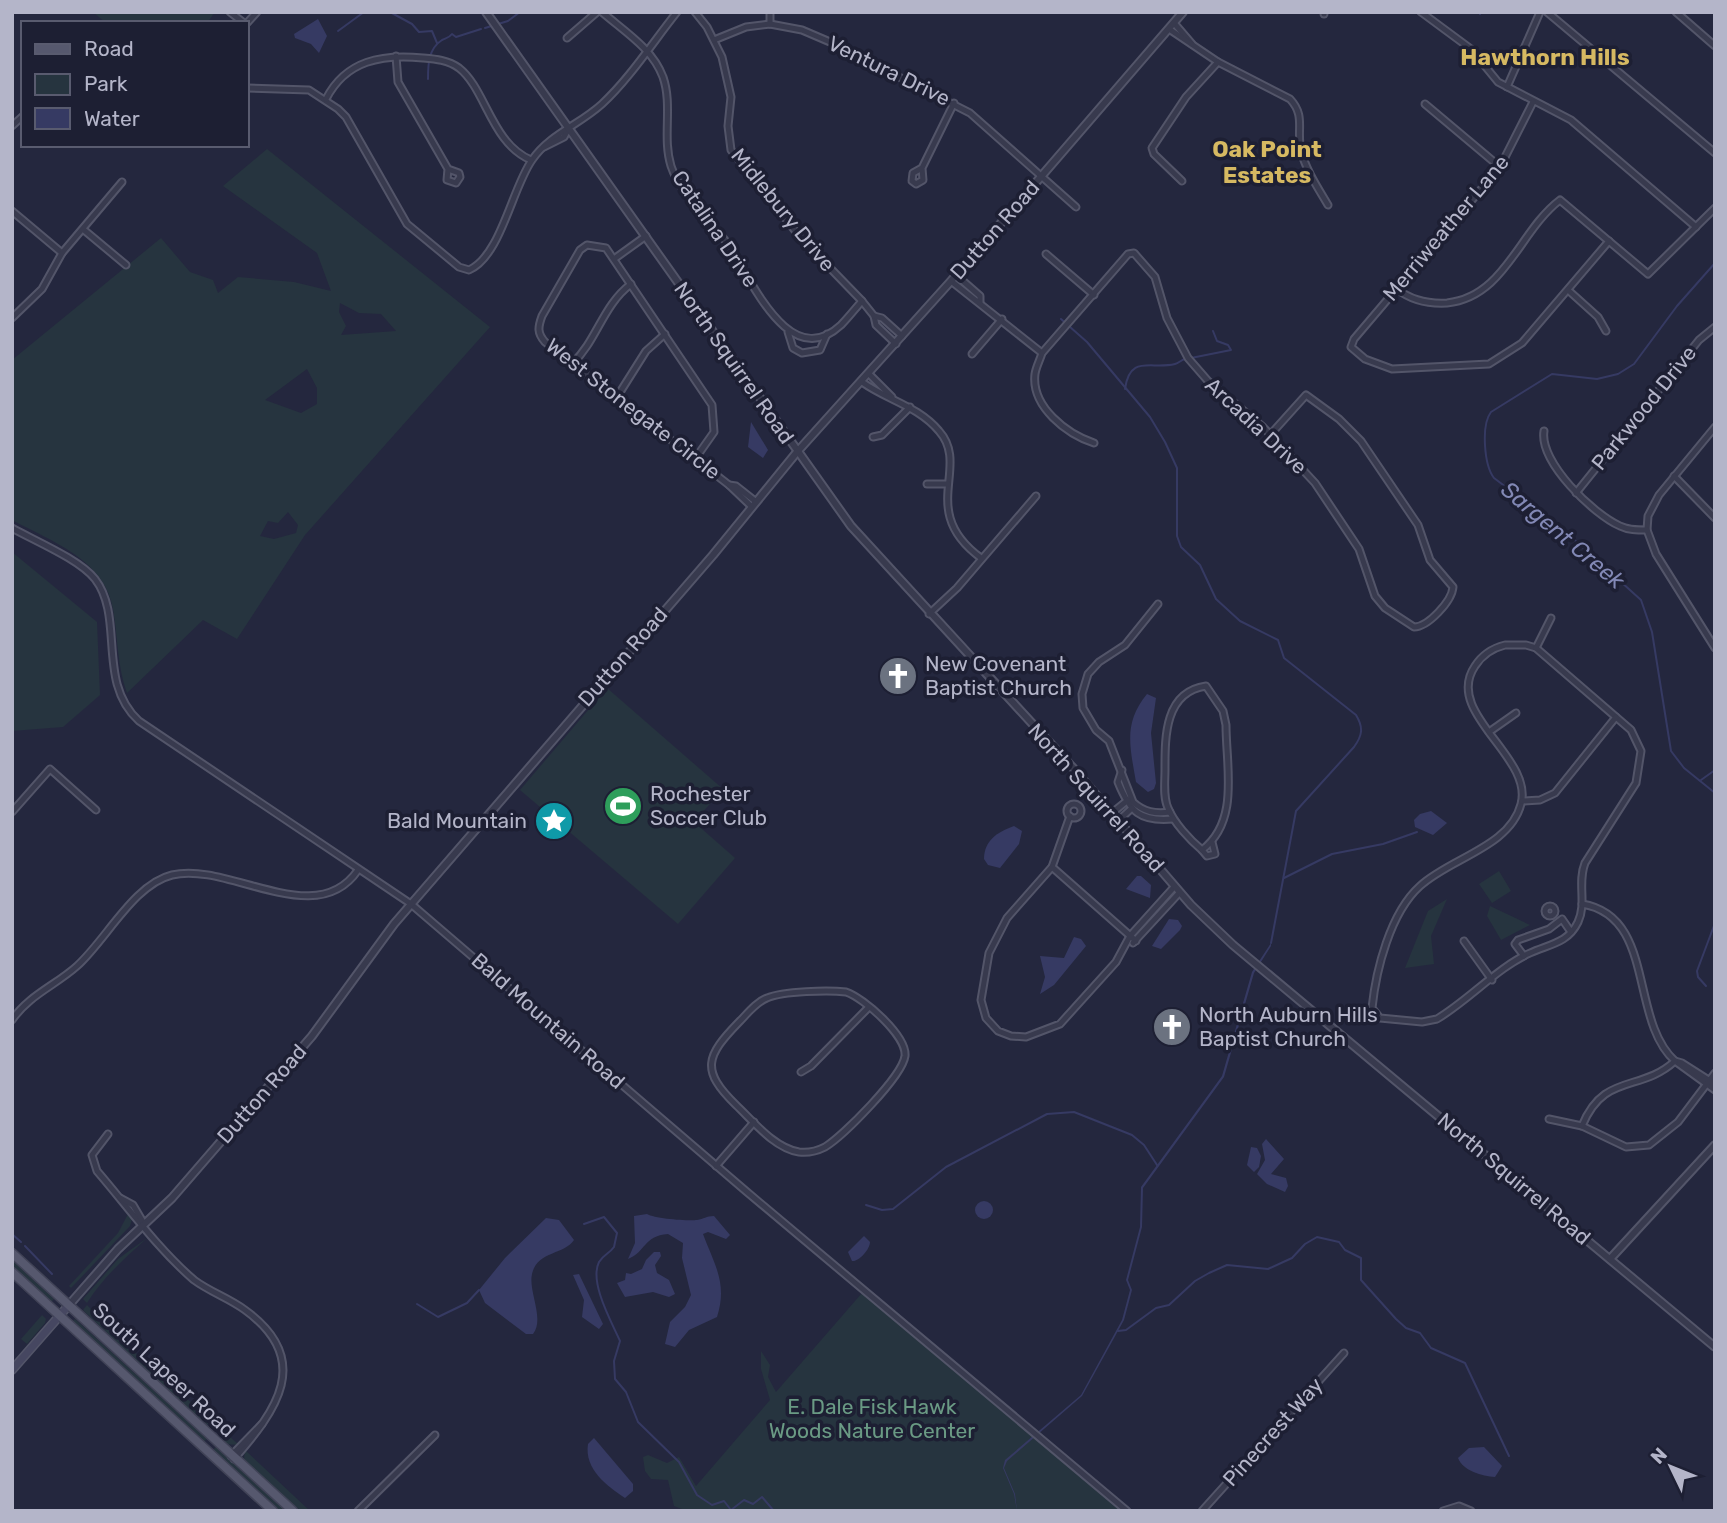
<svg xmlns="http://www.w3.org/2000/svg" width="1727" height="1523" font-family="Rubik,sans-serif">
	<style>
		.green { fill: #26343f; fill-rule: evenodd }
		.water { fill: #363a63 }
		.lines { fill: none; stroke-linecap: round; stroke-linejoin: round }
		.stream { stroke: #363a63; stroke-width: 2 }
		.minor-casing { stroke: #535569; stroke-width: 9 }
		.tertiary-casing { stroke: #535569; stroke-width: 10 }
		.secondary-casing { stroke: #535569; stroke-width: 10 }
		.primary-casing { stroke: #414357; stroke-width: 11 }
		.minor { stroke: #383a4e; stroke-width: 5 }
		.tertiary { stroke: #383a4e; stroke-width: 6 }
		.secondary { stroke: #464761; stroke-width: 7 }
		.primary { stroke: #56586e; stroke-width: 8 }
		.labels { text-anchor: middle; stroke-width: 7; stroke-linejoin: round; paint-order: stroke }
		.street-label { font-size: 21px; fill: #b4b5c9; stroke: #1d1f33 }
		.poi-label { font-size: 21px; fill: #b4b5c9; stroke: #1d1f33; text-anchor: start }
		.park-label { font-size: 21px; fill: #6a9a84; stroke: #1d1f33 }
		.neighbourhood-label { font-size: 23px; font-weight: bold; fill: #d6b962; stroke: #1d1f33 }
		.water-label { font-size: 23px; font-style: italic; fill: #8288b5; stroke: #1d1f33 }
	</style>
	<rect width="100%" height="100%" fill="#24273e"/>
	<g class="green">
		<polygon points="93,12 215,12 207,23 106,23"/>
		<path d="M267 149 490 327 305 535 237 639 203 620 127 693C117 666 118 638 113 609 105 560 51 541 12 520V360L161 238 190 272 213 280 218 293 238 277 294 282 331 291 317 253 223 186ZM340 303 359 313 381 314 396 331 341 335 346 326 339 312ZM307 369 317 388V404L301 413 265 400ZM288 512 298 525 296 533 274 539 260 536 268 521 278 523Z"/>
		<polygon points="12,552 97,622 100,695 63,727 12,731"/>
		<polygon points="607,688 723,789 694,822 735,858 678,924 520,790"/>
		<polygon points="1499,871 1511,891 1492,903 1479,884"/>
		<polygon points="1447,899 1431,936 1434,964 1405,968 1428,911"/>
		<polygon points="1490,906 1530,925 1501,940 1487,916"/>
		<polygon points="128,1214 132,1219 130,1226 71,1288 69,1286 118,1233"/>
		<path d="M147 1238C124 1259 104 1276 87 1303L83 1299 118 1259Z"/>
		<polygon points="12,1260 54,1299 50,1303 12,1268"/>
		<polygon points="862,1293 1122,1511 687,1511 674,1506 668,1480 651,1479 645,1471 643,1457 648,1455 667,1463 679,1457 696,1486 770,1400 761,1369 761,1351 770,1365 768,1377 776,1392"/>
		<polygon points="87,1305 122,1341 239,1445 225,1444 220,1433 191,1413 86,1313 83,1310"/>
		<polygon points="42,1315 46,1319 45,1323 27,1344 21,1339"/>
		<polygon points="75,1319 207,1439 204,1441 71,1323"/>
		<polygon points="216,1447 287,1511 280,1511 212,1451"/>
		<polygon points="245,1450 310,1511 301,1511 248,1465 244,1458"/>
	</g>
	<g class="water">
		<polygon points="318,19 327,36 319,53 311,44 295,38 294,34"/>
		<polygon points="751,422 768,450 763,458 748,447"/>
		<path d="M1147 694 1156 698 1151 733 1156 783 1154 789 1148 792 1136 782C1130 747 1123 723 1147 694Z"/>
		<polygon points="1431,811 1447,823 1433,835 1415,827 1414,820 1420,814"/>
		<path d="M1014 826 1022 831 1019 844 1000 868 988 865 984 859C984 841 997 832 1014 826Z"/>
		<polygon points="1137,876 1141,876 1151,885 1150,898 1126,889"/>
		<polygon points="1169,919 1178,920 1182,926 1180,930 1161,949 1152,946"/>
		<polygon points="1074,937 1081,939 1086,946 1054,985 1040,994 1045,977 1040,956 1064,958"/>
		<polygon points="1271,943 1271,946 1254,973 1224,1077 1143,1188 1142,1227 1128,1280 1132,1290 1124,1320 1082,1396 1007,1461 1004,1468 1015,1494 1017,1511 1014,1494 1003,1468 1005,1460 1081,1395 1122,1320 1130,1290 1126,1280 1140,1227 1141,1187 1222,1076 1252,972"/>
		<polygon points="1266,1139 1284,1159 1271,1174 1286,1178 1288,1186 1285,1192 1267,1184 1257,1174 1265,1160 1262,1144"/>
		<polygon points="1251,1147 1257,1148 1261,1156 1259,1167 1254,1172 1247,1165"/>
		<circle cx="984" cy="1210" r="9"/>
		<path d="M647 1214C655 1219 689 1221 697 1220 704 1219 706 1216 714 1216L730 1235 726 1239 708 1232 703 1234C714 1264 728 1283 717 1317L689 1330 675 1347 665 1344 670 1322 685 1307 691 1295 682 1258 683 1243 668 1234C643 1236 646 1252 628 1259L635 1243 634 1216Z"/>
		<path d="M546 1218 559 1220 574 1240C564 1255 537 1251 532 1274 528 1291 545 1319 533 1334H526L485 1303 479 1290 505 1258Z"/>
		<path d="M864 1236 870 1242C870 1249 859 1262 852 1261L848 1252Z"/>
		<polygon points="654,1252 660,1252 661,1256 655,1265 657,1273 669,1280 675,1294 669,1297 653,1292 625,1297 617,1283 625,1280 626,1273 631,1274 642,1269 646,1260"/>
		<polygon points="579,1274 603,1324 599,1329 582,1317 584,1300 573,1275"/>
		<path d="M594 1438 633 1484V1491L625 1498C607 1486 584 1469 588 1444Z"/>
		<path d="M1484 1447 1502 1466 1495 1477C1482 1476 1463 1471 1458 1458L1469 1448Z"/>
	</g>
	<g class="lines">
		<g class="stream">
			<polyline points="390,12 412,24 419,32 432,31 437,43"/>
			<polyline points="1480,14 1481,12"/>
			<polyline points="485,28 508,21 520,12"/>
			<polyline points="338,31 364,12"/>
			<path d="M428 79C428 65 428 49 442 40 446 38 449 38 452 34L456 37 481 29"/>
			<path d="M1715 263 1677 306 1634 364 1618 374 1597 379 1552 374 1491 412C1481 425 1484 465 1494 478L1568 534 1641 600 1652 632 1671 751 1684 768 1715 793"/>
			<path d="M1061 319 1087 342 1150 417 1165 442 1177 468V536L1181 547 1200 565 1216 599 1240 621 1278 640 1284 658 1356 715C1364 728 1362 736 1354 747L1296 811 1271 943"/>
			<polyline points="1191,358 1231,350 1228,345 1217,341 1213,331"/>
			<path d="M1125 389C1130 354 1151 370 1175 364 1179 363 1181 360 1185 359"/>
			<polyline points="1701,780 1715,770"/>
			<polyline points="1284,878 1332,854 1383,844 1417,832"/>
			<polyline points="1706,986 1698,977 1697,971 1715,923"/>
			<polyline points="866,1205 882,1210 893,1209 946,1167 1047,1114 1074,1112 1132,1135 1144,1145 1157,1165"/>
			<path d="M584 1224 604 1217 617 1233 614 1247C609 1254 604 1254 599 1262 589 1282 611 1321 620 1341L614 1361 615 1379 626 1392 638 1422 679 1462 697 1495 712 1505 724 1501 731 1510 744 1500 753 1504 762 1497 774 1511"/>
			<polyline points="12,1234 21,1242"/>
			<polyline points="25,1246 52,1274"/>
			<polyline points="417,1304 438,1317 467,1303 479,1290"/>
			<polyline points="1118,1331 1126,1330 1156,1308 1169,1305 1195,1281 1209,1273 1227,1265 1268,1269 1292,1258 1305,1244 1317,1237 1339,1242 1345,1250 1361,1258 1361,1280 1396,1319 1406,1328 1420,1333 1431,1348 1465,1363 1509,1456"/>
		</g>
		<defs>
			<g id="minor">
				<polyline points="230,12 244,23"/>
				<path d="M602 12C625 32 652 48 663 77 673 106 662 137 671 166 681 196 706 215 724 239 749 272 787 375 841 325 848 318 855 309 862 301"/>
				<polyline points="695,12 707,27 722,57 731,97 728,126 731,150 800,237 862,301 874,316 876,325 896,344"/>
				<polyline points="770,12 770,24"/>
				<polyline points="1324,12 1324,14"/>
				<polyline points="1421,12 1471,49 1498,82 1571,120 1696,227"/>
				<polyline points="1547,12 1715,153"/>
				<polyline points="1676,12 1715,46"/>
				<polyline points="247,23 257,12"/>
				<polyline points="1174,23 1192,44"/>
				<path d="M1169 29 1218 62 1290 99C1306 116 1296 130 1301 151 1306 170 1318 188 1328 205"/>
				<polyline points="567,38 597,12"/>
				<polyline points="714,40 746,27 770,24 802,30 830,42 970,113 1076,207"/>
				<polyline points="396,56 398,82 448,169 447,180 456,183 460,177 459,173 448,169"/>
				<polyline points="1507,87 1540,12"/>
				<path d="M247 88 309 90 338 109 346 117 407 224 459 267 469 270C501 256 512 188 532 160 550 134 579 125 602 104 630 78 653 42 677 12"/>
				<path d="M326 99C346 60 382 54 423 58 435 59 448 60 459 68 486 89 491 143 531 160"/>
				<polyline points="1533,102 1500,167 1354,339 1351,347 1365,359 1392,369 1489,364 1522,343 1609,241"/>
				<polyline points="1425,104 1500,167"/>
				<polyline points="12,126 23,116"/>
				<polyline points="544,147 564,137 569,128"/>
				<polyline points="922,168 923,180 916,184 912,181 913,173 922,168 954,103"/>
				<polyline points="1182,181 1154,154 1152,148 1186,97 1218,62"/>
				<polyline points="12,211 62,253"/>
				<polyline points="84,230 126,265"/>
				<polyline points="1046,254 1094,295"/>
				<polyline points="614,259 646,236"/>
				<polyline points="956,275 980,296 980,302"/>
				<polyline points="951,281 1042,353"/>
				<path d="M1397 289C1412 301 1428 304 1447 303 1505 297 1519 231 1560 200L1648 274 1715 208"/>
				<polyline points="1568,290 1598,317 1606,331"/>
				<polyline points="874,316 882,318 902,336"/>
				<polyline points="12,318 42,289 62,253 122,182"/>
				<polyline points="788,332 793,348 802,353 820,350 827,334"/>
				<polyline points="972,354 1002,319"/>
				<path d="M573 363C597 340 603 305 631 284"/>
				<polyline points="869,374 892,397"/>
				<path d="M862 382C887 400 918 406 939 431 971 467 917 511 981 558"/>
				<polyline points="617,397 646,351 665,334"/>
				<polyline points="1715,427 1659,495 1648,516 1647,530 1656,554 1715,648"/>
				<path d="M1544 431C1539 462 1593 514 1620 526 1628 530 1637 530 1647 530"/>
				<polyline points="873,437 882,435 910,407"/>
				<path d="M1094 443C1067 434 1031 407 1035 374 1036 367 1040 360 1042 353L1128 254 1134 253 1155 277 1167 318 1188 358 1208 381 1263 427 1315 483 1359 549 1375 596 1385 608 1414 627C1428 627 1452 601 1453 587L1430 560 1418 525 1361 441 1339 419 1306 395 1270 435"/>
				<path d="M695 459 714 432 712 405 606 248 587 245 580 250 542 316C538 327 537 333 545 342L729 485"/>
				<polyline points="1674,476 1715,518"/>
				<polyline points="927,484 948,484"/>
				<polyline points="1576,493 1699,340 1715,327"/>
				<polyline points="751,506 729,485 736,486 755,501"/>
				<path d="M12 528C35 541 79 559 95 579 125 618 96 682 139 721L411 904 747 1192 1127 1511"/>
				<path d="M1158 604 1125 645 1099 662 1088 674 1082 694 1083 708 1096 730 1109 741 1133 802C1144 812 1155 814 1170 812"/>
				<polyline points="929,614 957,588 1036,496"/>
				<path d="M1505 645H1526L1536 648 1631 730 1641 751 1636 783 1585 863C1577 883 1587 903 1578 922 1568 943 1550 944 1530 953 1498 967 1469 1000 1437 1019L1422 1022 1380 1018 1372 1008C1376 970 1390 913 1420 886 1450 858 1510 847 1521 804 1534 757 1443 713 1475 666 1482 655 1493 648 1505 645Z"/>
				<polyline points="1536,648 1551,618"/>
				<path d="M1206 686 1223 711 1226 725C1226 767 1240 821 1202 850 1190 840 1174 823 1168 808 1163 797 1165 782 1165 770 1165 738 1164 692 1206 686Z"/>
				<polyline points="1489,732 1516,713"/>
				<path d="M1122 770 1118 782C1130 812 1140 822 1173 819"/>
				<polyline points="1522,801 1540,800 1555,793 1616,717"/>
				<circle cx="1074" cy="811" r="7"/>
				<polyline points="12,812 50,769 96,810"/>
				<polyline points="1112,813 1128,800"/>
				<polyline points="1070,816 1052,867 1007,918 989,953 981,1000 986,1018 998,1031 1011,1036 1026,1037 1060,1024 1116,962 1130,936 1175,886"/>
				<polyline points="1119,820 1132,808"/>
				<polyline points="1202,850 1207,856 1215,854 1212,842"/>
				<polyline points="1052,867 1136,941"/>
				<circle cx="1550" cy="911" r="5"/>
				<polyline points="1464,941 1492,980"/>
				<polyline points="1133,943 1180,892"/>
				<polyline points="1524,956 1515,944 1518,940 1549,929 1562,919 1571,932"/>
				<path d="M846 992C864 998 907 1036 905 1056 902 1077 843 1136 825 1147 817 1151 807 1153 799 1152 774 1148 753 1121 736 1105 700 1070 706 1056 739 1022 747 1014 756 1002 767 998 783 991 829 990 846 992Z"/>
				<path d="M12 1020C29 995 56 985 77 966 106 940 134 884 172 875 228 861 316 932 358 870"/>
				<polyline points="801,1072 811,1066 869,1007"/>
				<polyline points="1715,1084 1682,1063 1675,1061 1715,1090"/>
				<polyline points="1549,1119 1582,1126 1626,1147 1649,1145 1678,1122 1715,1073"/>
				<path d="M1582 1126C1604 1072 1640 1093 1675 1061 1629 1020 1656 916 1582 904"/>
				<path d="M108 1134 92 1155 97 1171C128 1207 158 1249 194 1280 210 1292 229 1298 245 1310 314 1360 276 1411 234 1459"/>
				<polyline points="716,1166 754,1122"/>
				<polyline points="120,1198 133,1205 143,1222"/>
				<polyline points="231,1456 262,1424"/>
				<polyline points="358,1511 435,1435"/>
				<polyline points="1202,1511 1344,1353"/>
				<polyline points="1443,1511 1459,1506 1471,1511"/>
			</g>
			<g id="tertiary">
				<polyline points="486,12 851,526 1073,768 1191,905 1233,945 1715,1347"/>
				<polyline points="1610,1259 1715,1145"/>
				<polyline points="69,1305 118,1249 172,1198 312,1036 394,924 713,555 797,452 951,281 1183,12"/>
			</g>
			<polyline id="secondary" points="12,1370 69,1305"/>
			<g id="primary">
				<polyline points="12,1253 293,1511"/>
				<polyline points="12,1272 273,1511"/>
			</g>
		</defs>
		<use href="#minor" class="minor-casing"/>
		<use href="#tertiary" class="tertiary-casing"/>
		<use href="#secondary" class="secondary-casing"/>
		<use href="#primary" class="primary-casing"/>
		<use href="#minor" class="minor"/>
		<use href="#tertiary" class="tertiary"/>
		<use href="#secondary" class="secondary"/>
		<use href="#primary" class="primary"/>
	</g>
	<defs>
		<symbol id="church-disc" viewBox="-11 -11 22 22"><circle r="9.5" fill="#6b7280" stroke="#1d1f33"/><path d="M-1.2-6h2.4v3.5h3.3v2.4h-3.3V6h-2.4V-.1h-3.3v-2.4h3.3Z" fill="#fff"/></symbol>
		<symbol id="stadium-disc" viewBox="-11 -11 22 22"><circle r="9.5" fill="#2e9e5b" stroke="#1d1f33"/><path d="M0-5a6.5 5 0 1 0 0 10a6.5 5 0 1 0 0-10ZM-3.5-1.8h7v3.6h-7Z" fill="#fff"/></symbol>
		<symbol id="sight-disc" viewBox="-11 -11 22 22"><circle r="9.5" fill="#0f9aa8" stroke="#1d1f33"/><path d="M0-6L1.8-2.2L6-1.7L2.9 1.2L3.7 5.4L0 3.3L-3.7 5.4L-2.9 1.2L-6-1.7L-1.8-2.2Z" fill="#fff"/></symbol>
	</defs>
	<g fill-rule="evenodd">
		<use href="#church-disc" x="876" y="654" width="44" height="44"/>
		<use href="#stadium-disc" x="601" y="784" width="44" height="44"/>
		<use href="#sight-disc" x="532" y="799" width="44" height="44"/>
		<use href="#church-disc" x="1150" y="1005" width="44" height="44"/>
	</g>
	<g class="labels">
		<g class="street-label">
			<text transform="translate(889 71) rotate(26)" y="7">Ventura Drive</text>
			<text transform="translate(783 210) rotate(51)" y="7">Midlebury Drive</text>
			<text transform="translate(1446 228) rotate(-50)" y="7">Merriweather Lane</text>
			<text transform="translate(715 229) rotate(56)" y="7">Catalina Drive</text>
			<text transform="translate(995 230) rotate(-49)" y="7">Dutton Road</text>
			<text transform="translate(734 363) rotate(55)" y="7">North Squirrel Road</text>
			<text transform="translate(1644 408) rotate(-51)" y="7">Parkwood Drive</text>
			<text transform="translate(633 409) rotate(38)" y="7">West Stonegate Circle</text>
			<text transform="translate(1256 426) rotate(43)" y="7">Arcadia Drive</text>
			<text transform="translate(623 657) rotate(-49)" y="7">Dutton Road</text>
			<text transform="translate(1096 798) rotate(48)" y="7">North Squirrel Road</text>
			<text transform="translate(548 1021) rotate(41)" y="7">Bald Mountain Road</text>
			<text transform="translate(262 1094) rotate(-49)" y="7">Dutton Road</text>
			<text transform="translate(1514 1179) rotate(40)" y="7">North Squirrel Road</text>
			<text transform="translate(164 1370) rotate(43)" y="7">South Lapeer Road</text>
			<text transform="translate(1273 1432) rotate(-48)" y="7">Pinecrest Way</text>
		</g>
		<g class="poi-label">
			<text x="925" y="671">New Covenant<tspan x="925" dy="24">Baptist Church</tspan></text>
			<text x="650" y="801">Rochester<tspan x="650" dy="24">Soccer Club</tspan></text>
			<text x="527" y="828" text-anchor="end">Bald Mountain</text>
			<text x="1199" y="1022">North Auburn Hills<tspan x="1199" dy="24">Baptist Church</tspan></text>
		</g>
		<g class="park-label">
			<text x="872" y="1414">E. Dale Fisk Hawk<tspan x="872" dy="24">Woods Nature Center</tspan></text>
		</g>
		<g class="neighbourhood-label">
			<text x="1545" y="65">Hawthorn Hills</text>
			<text x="1267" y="157">Oak Point<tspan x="1267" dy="26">Estates</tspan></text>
		</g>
		<g class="water-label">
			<text transform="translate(1563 535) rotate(40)" y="8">Sargent Creek</text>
		</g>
	</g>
	<rect width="1727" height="1523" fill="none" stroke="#b4b5c9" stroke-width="28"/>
	<rect x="21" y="21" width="228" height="126" fill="#1d1f33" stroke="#595b6f" stroke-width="2"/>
	<rect x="35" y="44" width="35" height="10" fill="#56586e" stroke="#595b6f" stroke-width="2"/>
	<text x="84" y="56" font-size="21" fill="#b4b5c9">Road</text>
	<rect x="35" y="74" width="35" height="21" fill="#26343f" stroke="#595b6f" stroke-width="2"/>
	<text x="84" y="91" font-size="21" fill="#b4b5c9">Park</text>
	<rect x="35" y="108" width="35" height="21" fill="#363a63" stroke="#595b6f" stroke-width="2"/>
	<text x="84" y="126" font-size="21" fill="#b4b5c9">Water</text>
	<g transform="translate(1671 1467) rotate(313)" stroke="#1d1f33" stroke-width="5" paint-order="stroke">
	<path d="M0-5L12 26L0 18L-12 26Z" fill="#b4b5c9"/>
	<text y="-10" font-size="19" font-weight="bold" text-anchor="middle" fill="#b4b5c9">N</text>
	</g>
</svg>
